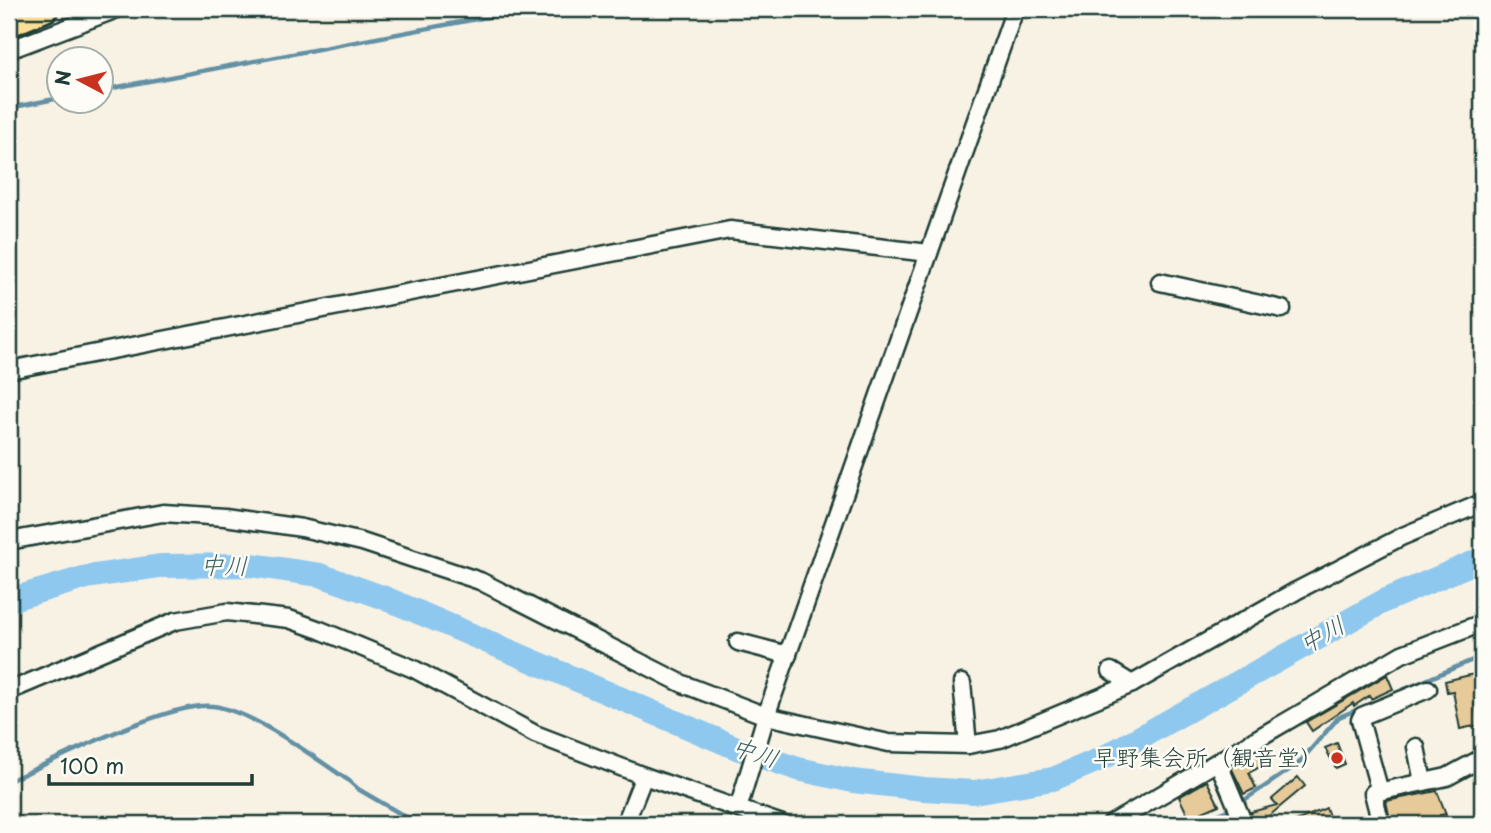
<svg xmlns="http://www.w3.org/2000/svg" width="1491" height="833" font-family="'Playpen Sans','Klee One',sans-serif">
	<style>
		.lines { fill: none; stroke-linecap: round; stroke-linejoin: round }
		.stream { stroke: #6290a4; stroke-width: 4.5 }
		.river { stroke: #8ec8ee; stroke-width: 24 }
		.building { fill: #e6ca9a; stroke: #1f3d34; stroke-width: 2 }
		.minor-casing { stroke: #1f3d34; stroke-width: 21 }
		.highway-casing { stroke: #1f3d34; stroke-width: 30 }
		.minor { stroke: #fdfcf7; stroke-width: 16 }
		.highway { stroke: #fcde96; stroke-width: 24 }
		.poi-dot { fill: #c8321e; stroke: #fdfcf7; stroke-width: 2.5 }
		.labels { text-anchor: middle; stroke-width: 5; stroke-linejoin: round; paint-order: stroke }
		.poi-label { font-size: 23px; fill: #1f3d34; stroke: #fdfcf7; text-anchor: end }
		.water-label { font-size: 24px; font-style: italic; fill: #3b6062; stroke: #fdfcf7 }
	</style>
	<rect width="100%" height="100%" fill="#f8f2e4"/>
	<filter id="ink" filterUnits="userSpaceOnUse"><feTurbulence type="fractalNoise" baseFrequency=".0143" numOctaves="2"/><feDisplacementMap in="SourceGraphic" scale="14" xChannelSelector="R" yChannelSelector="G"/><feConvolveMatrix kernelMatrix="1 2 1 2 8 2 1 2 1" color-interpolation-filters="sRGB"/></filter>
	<g filter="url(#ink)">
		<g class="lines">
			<g class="stream">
				<polyline points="102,90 529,9"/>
				<polyline points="9,108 60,98"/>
				<polyline points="1372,703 1482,656"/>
				<path d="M9 781C53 761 169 701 213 706 253 711 315 758 348 780L358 789 418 824"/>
				<polyline points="1240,803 1298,764 1339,717 1361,708"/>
				<polyline points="1199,824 1233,807"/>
			</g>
			<polyline class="river" points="9,600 87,577 160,566 251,565 320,575 385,598 739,749 798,769 853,781 924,789 974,792 1053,779 1103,758 1384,601 1482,559"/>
		</g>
		<g class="building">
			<polygon points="1474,674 1477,690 1475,690 1477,703 1475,704 1479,725 1460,729 1453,691 1447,692 1445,681"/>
			<polygon points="1387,675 1393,689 1371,699 1369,696 1354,706 1353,703 1312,731 1306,722"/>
			<polygon points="1337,743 1345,764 1336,768 1325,748"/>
			<polygon points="1265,747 1271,758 1264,762 1265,764 1249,773 1256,788 1244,794 1231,767"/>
			<polygon points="1298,777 1305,786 1269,816 1271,824 1254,824 1251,812 1277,805 1272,799"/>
			<polygon points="1207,781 1219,805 1189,818 1179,797"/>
			<polygon points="1437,791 1446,814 1440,815 1441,818 1430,821 1431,824 1391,824 1386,801"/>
			<polygon points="1326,808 1332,824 1292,824 1291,823"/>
		</g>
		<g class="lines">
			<defs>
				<g id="minor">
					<polyline points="9,50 117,9"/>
					<polyline points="1160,282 1282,309"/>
					<polyline points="9,370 730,230 929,253"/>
					<polyline points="9,541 163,513 225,517 302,528 362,542 480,581 683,684 766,716 889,743 968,745 1000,739 1132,684 1296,591 1403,536 1482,503"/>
					<polyline points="738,642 788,655"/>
					<polyline points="1111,671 1132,684"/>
					<polyline points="962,683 968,745"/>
					<polyline points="9,691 175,621 227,612 289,619 320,630 414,669 535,734 644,776 782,824"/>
					<polyline points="1416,747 1423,782"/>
					<polyline points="1218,762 1244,824"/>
					<polyline points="1380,792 1360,720 1362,716 1428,689"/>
					<polyline points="738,809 766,716 1015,9"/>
					<polyline points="625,824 644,776"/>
					<polyline points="1111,824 1402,654 1482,623"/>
					<polyline points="1381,824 1373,793 1447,777 1482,758"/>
				</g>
				<polyline id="highway" points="9,24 45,9"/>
			</defs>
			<use href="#minor" class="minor-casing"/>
			<use href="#highway" class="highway-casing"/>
			<use href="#minor" class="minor"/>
			<use href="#highway" class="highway"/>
		</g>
	</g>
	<circle class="poi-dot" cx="1337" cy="758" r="7"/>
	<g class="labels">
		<g class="poi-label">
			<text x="1323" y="766">早野集会所（観音堂）</text>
		</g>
		<g class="water-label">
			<text transform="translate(224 566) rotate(1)" y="8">中川</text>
			<text transform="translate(1322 635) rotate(-29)" y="8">中川</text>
			<text transform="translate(755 753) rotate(18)" y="8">中川</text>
		</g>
	</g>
	<rect width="1491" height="833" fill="none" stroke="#fdfcf7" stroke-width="35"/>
	<rect x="18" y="18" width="1456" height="798" fill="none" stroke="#1f3d34" stroke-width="2.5" filter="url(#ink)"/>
	<g transform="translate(80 80) rotate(277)"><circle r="33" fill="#fdfcf7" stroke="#a4b0a9" stroke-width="2"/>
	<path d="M0-5L12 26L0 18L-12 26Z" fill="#c8321e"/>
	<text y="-10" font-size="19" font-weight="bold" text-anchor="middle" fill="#1f3d34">N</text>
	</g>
	<path d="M49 774v10h203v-10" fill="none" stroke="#1f3d34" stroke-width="3.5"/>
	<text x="60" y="774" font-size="21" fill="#1f3d34" stroke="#fdfcf7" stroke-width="5" paint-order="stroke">100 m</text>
</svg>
